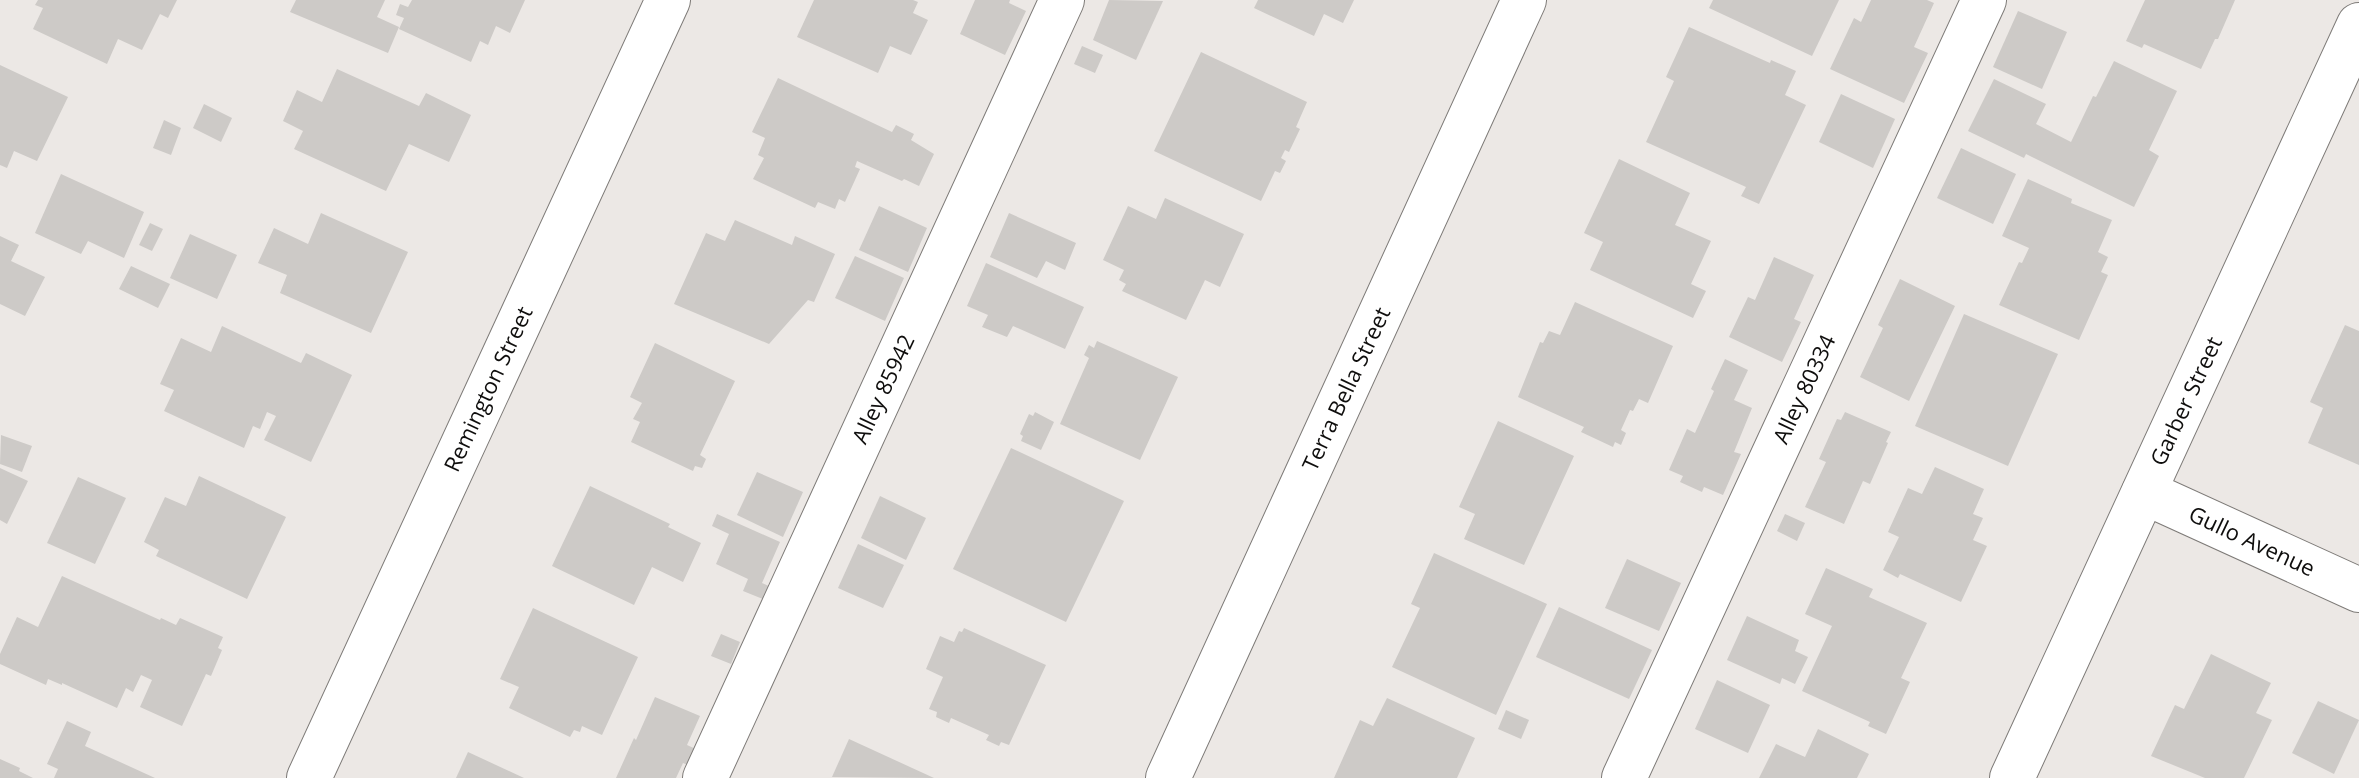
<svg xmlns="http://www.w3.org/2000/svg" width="2359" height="778" font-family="'Open Sans',sans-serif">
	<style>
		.building { fill: #cdcac7 }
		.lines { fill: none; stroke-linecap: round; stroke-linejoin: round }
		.minor-casing { stroke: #7e7b78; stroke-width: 46 }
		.major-casing { stroke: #7e7b78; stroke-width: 46 }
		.minor { stroke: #fff; stroke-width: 44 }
		.major { stroke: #fff; stroke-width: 44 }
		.labels { text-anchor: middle; stroke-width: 8; stroke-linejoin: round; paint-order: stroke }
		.street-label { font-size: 22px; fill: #0f0e0d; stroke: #fff }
	</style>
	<rect width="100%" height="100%" fill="#ece8e5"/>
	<g class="building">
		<polygon points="38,0 177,0 168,18 160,14 142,50 118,39 107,64 33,29 43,8 35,5"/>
		<polygon points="296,0 385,0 377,17 399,27 388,53 290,12"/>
		<polygon points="412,0 525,0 510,33 496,26 488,45 480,41 471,62 399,29 404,18 396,15 400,4 408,7"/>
		<polygon points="814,0 913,0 918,2 913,13 928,20 911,55 890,46 878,73 797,37"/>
		<polygon points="975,0 1010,0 1009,3 1026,11 1005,55 960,34"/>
		<polygon points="1109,0 1163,1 1136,60 1093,40"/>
		<polygon points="1258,0 1354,0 1343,23 1324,14 1314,36 1254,8"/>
		<polygon points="1713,0 1839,0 1812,56 1709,8"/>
		<polygon points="1871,0 1927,0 1934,3 1914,47 1928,53 1904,103 1830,69 1854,18 1861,22"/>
		<polygon points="2145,0 2235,0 2218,39 2215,39 2201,69 2144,44 2142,48 2126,41"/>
		<polygon points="2018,11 2067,32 2042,89 1993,67"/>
		<polygon points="1689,27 1770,63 1771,60 1796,71 1785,95 1806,105 1759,204 1741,196 1746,187 1646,142 1674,81 1666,77"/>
		<polygon points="1082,46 1103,55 1095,73 1074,64"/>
		<polygon points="1201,52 1307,102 1296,127 1300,129 1289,152 1285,150 1281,158 1286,161 1280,173 1275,171 1261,201 1154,151"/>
		<polygon points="2114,61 2177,91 2149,150 2159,156 2134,207 2026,154 2024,158 1968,131 1994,79 2046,104 2036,124 2071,142 2093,96 2096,97"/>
		<polygon points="0,65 68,97 37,161 14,151 7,168 0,165"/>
		<polygon points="337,69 419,106 426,93 471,115 449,162 409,144 386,191 294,149 303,131 283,121 297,90 322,102"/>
		<polygon points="778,78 892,132 896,125 914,134 911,140 934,154 919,186 904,179 902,181 857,161 855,167 860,169 845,202 839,199 835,209 818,202 815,208 753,179 764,158 758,155 765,138 752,132"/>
		<polygon points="1841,94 1895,119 1873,168 1819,142"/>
		<polygon points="204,104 232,118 221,142 193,128"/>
		<polygon points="164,120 181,128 171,155 153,148"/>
		<polygon points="1961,148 2016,174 1993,224 1937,198"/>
		<polygon points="1619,159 1690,193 1675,225 1711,241 1691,284 1706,291 1693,318 1590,270 1603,242 1584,233"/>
		<polygon points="61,174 144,212 124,258 88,241 81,254 35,233"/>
		<polygon points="2028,179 2072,199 2071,203 2112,220 2098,252 2108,257 2101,272 2108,275 2079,340 1999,305 2019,262 2022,263 2029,248 2002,236"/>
		<polygon points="1165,198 1244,234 1220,287 1205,280 1186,320 1122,291 1126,284 1119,280 1124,270 1103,260 1128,206 1156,219"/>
		<polygon points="879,206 927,228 908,272 859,250"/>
		<polygon points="321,213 408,252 371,333 280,293 287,275 258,263 274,228 308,244"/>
		<polygon points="1009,213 1076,243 1065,270 1046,261 1037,278 990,257"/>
		<polygon points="735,220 792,245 795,236 835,254 814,302 808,300 769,344 674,304 706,233 725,241"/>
		<polygon points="150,223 163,229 152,251 139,245"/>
		<polygon points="190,234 237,255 217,299 170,278"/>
		<polygon points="0,236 19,245 11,261 45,277 25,316 0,304"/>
		<polygon points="855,256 904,278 885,321 835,298"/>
		<polygon points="1774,257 1814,275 1794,319 1801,322 1782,362 1729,337 1748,297 1755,300"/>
		<polygon points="986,263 1084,307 1065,349 1013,326 1007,337 982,327 988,315 967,306"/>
		<polygon points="131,266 170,284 158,308 119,289"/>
		<polygon points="1900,279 1955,306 1909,401 1860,377 1883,328 1878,325"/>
		<polygon points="1575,302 1673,346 1648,403 1639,399 1633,411 1630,410 1621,430 1626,433 1621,445 1615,442 1613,447 1581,432 1584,427 1518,397 1540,342 1543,343 1549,331 1560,335"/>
		<polygon points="1964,314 2058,354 2008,466 1915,426"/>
		<polygon points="2345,325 2359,331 2359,465 2308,443 2323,408 2310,402"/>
		<polygon points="222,326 301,363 306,353 352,375 311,462 264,440 276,416 267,412 260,429 253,426 244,448 164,411 174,390 160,384 181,338 211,352"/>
		<polygon points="1097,341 1178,377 1140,460 1060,424 1089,358 1084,355 1089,345 1094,348"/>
		<polygon points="655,343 735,381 700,455 706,459 702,468 695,466 693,471 631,442 640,422 633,419 642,403 630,397"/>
		<polygon points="1725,359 1748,370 1734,400 1752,408 1734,452 1741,454 1723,495 1704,487 1702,492 1680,482 1683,476 1669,470 1687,429 1695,433 1714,391 1711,389"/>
		<polygon points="1035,412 1054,422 1041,450 1021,441 1023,436 1020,434 1029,414 1033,416"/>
		<polygon points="1845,412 1891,432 1886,442 1888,443 1870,484 1863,481 1844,524 1805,507 1826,462 1819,459 1837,419 1841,420"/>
		<polygon points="1498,421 1574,456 1524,565 1464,539 1475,514 1459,507"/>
		<polygon points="1,435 32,446 22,472 0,464"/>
		<polygon points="1011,448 1124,501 1066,622 953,569"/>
		<polygon points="1935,467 1984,489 1973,514 1983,518 1973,540 1987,546 1961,602 1900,574 1898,578 1883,570 1899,537 1888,532 1908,488 1922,494"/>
		<polygon points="0,468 28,481 7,524 0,520"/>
		<polygon points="757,472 803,492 783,537 737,515"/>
		<polygon points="199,476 286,517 247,599 156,556 159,550 144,542 165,497 186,506"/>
		<polygon points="78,477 126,498 95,564 47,543"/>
		<polygon points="590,486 670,524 668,527 701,543 683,582 652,567 634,605 552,566"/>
		<polygon points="880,496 926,518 906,560 861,538"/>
		<polygon points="717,514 780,542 762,583 771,587 765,600 743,591 748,579 716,564 729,534 712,526"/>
		<polygon points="1785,514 1805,523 1797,541 1777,531"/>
		<polygon points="858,544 904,565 883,608 838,588"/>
		<polygon points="1434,553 1547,604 1496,715 1392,667 1420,608 1411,604"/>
		<polygon points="1627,559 1681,583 1659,631 1605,608"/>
		<polygon points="1826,568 1873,589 1869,597 1927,623 1901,678 1910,682 1886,734 1868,726 1870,722 1802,691 1832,626 1805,614"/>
		<polygon points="62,576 160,620 161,618 176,625 180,618 223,637 218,648 222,650 211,676 206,674 182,726 140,707 152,680 141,675 133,692 126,688 117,708 62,683 62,685 48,679 46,685 0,664 0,654 17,617 38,627"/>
		<polygon points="1559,607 1652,650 1629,699 1536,657"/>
		<polygon points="533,608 638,657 602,735 582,726 580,732 574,730 570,737 509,708 519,687 500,679"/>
		<polygon points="1747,616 1799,640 1795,651 1808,657 1795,684 1782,678 1780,684 1727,660"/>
		<polygon points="964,628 1046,665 1009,745 1001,742 999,746 986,740 989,735 951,718 949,723 936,717 937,712 929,709 943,677 926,669 940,636 954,642 959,631 962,632"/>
		<polygon points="721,634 740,642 731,664 711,656"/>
		<polygon points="2211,654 2271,683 2256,713 2272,720 2244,778 2205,778 2151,756 2175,705 2184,709"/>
		<polygon points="1717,680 1770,705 1748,753 1695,729"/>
		<polygon points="655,697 700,716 687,745 698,750 690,766 683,763 676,778 616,778 634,738 636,740"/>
		<polygon points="1387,698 1475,738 1457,778 1334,778 1360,720 1373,726"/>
		<polygon points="2318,701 2359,720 2334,774 2292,753"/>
		<polygon points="1506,710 1529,720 1521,739 1498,729"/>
		<polygon points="67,721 91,732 85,746 155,778 54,778 58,769 47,764"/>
		<polygon points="1818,729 1869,754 1857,778 1759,778 1776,744 1805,757"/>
		<polygon points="849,739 934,778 832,777"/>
		<polygon points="468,752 524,778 456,778"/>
		<polygon points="0,759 20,768 19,771 33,778 0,778"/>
	</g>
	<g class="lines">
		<defs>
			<g id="minor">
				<polyline points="2144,492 2359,590"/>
				<polyline points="309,778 668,0"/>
				<polyline points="705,778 1062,0"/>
				<polyline points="1624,778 1984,0"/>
				<polyline points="2012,778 2359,25"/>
			</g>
			<polyline id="major" points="1168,778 1524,0"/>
		</defs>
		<use href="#minor" class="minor-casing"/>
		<use href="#major" class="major-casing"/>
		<use href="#minor" class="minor"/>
		<use href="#major" class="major"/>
	</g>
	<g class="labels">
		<g class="street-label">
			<text transform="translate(488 389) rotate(-65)" y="8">Remington Street</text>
			<text transform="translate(883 389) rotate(-65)" y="8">Alley 85942</text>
			<text transform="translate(1346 389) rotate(-65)" y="8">Terra Bella Street</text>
			<text transform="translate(1804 389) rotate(-65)" y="8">Alley 80334</text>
			<text transform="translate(2186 401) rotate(-65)" y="8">Garber Street</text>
			<text transform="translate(2252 541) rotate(25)" y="8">Gullo Avenue</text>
		</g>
	</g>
</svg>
